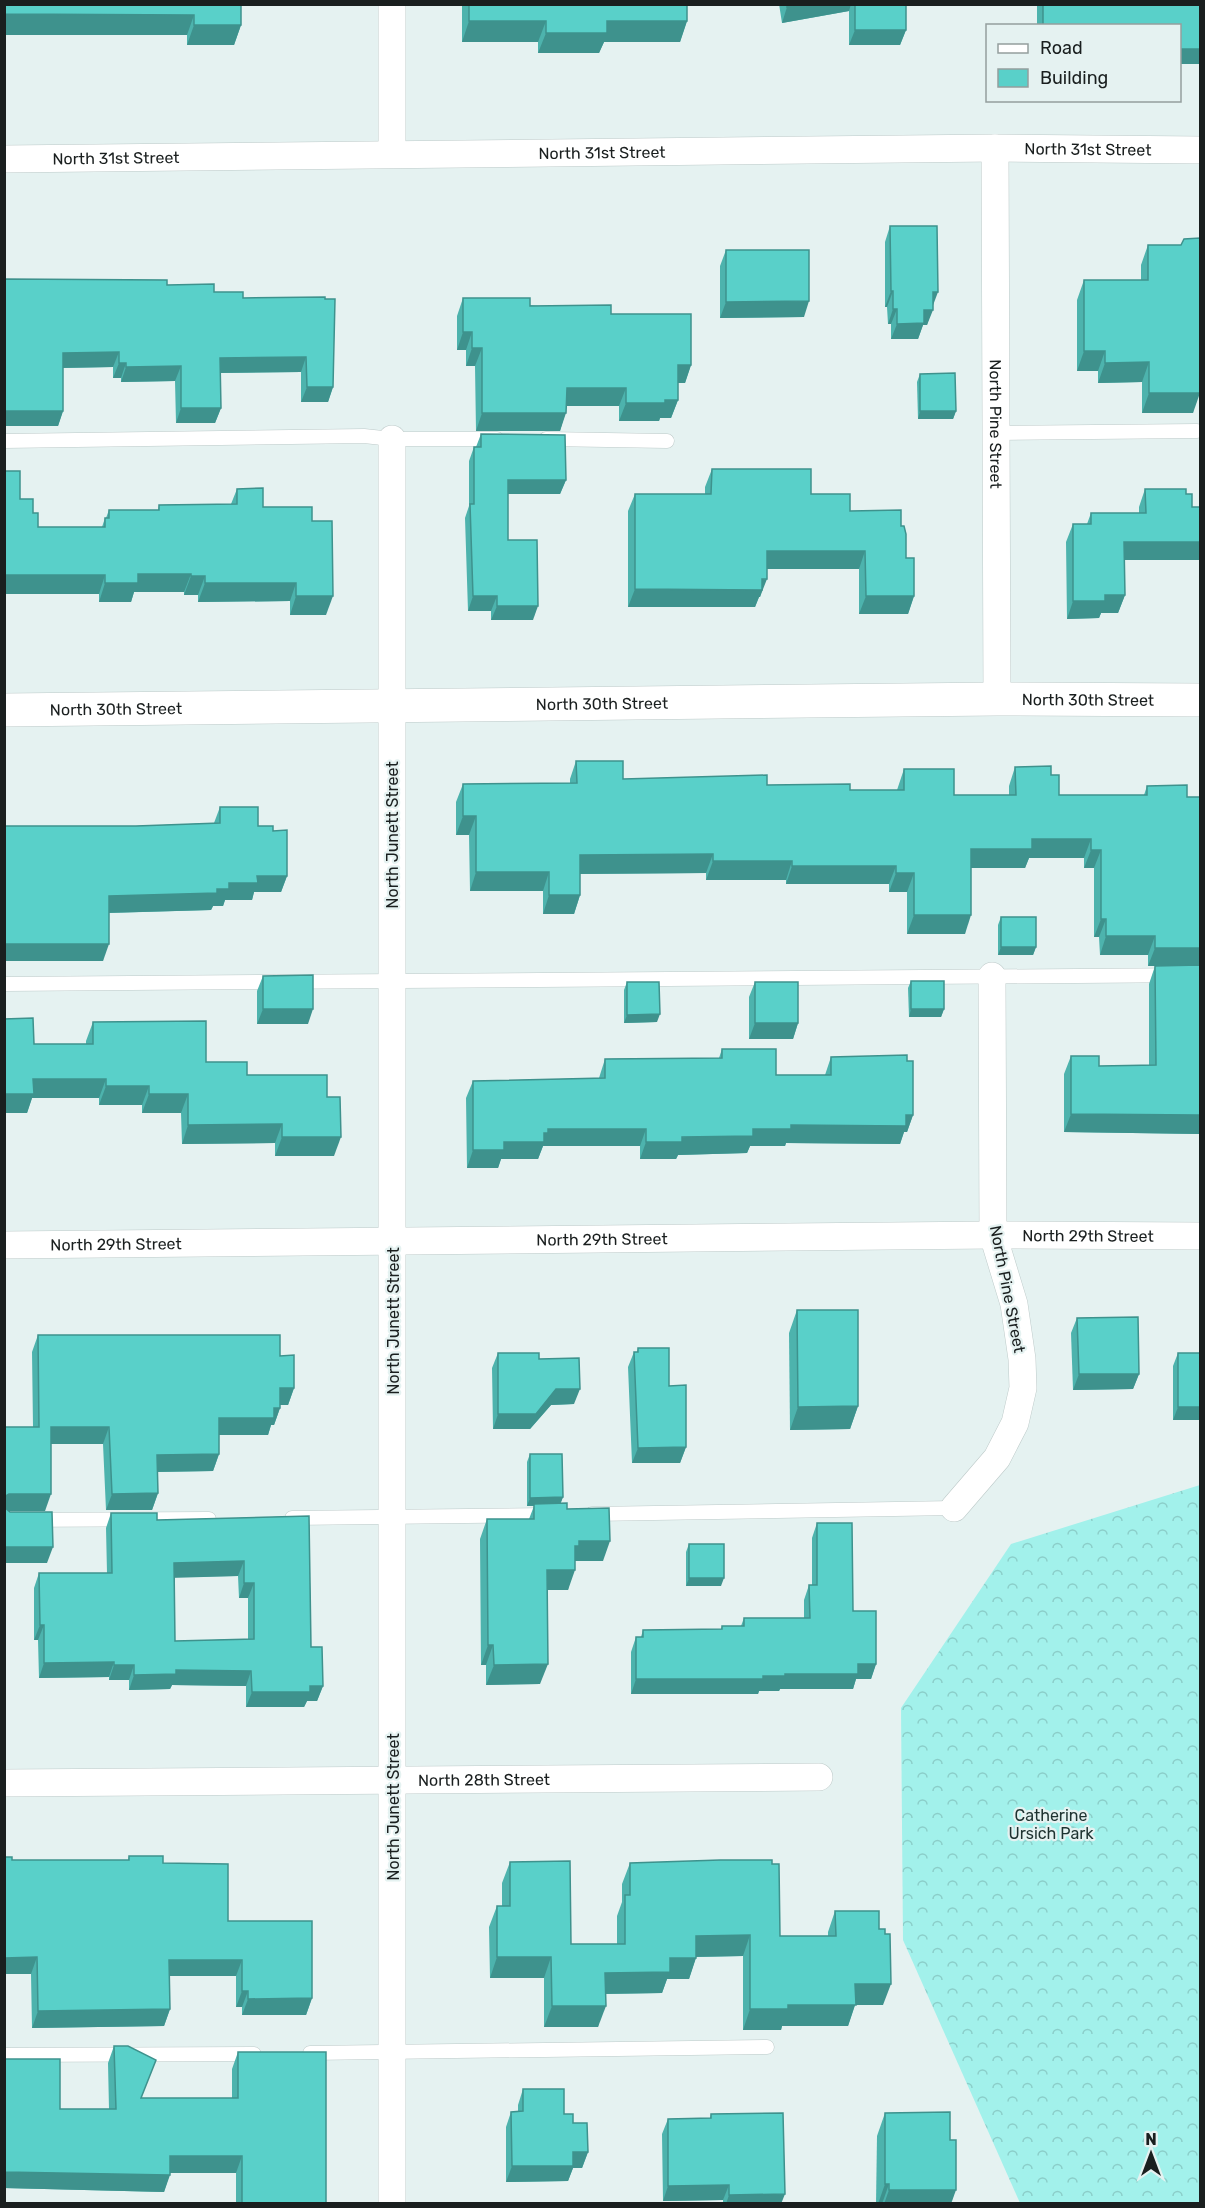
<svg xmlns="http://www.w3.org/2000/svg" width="1205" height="2208" font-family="Rubik,sans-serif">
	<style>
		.forest { fill: url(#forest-crowns) }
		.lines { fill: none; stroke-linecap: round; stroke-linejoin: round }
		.lane-casing { stroke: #bdcac9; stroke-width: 15 }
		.street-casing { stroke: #bdcac9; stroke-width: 28 }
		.secondary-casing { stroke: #bdcac9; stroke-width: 34 }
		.lane { stroke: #fff; stroke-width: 14 }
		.street { stroke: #fff; stroke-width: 27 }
		.secondary { stroke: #fff; stroke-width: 33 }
		.wall { fill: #4db3ad; fill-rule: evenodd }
		.shaded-wall { fill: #3e928d }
		.building { fill: #59d0c9; stroke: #3e928d; stroke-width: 1.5; fill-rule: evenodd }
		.labels { text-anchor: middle; stroke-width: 4.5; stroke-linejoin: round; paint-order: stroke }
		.street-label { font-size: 16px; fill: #1a1f1f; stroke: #e5f2f1 }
		.park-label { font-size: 16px; fill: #1d3230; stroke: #e5f2f1 }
	</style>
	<defs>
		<pattern id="forest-crowns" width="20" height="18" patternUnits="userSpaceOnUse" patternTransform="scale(1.5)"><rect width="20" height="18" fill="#a2f1eb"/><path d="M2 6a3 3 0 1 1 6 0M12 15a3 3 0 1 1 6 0" fill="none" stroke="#8bcec9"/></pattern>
	</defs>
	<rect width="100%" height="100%" fill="#e5f2f1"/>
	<polygon class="forest" points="1200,1485 1200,2203 1020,2203 903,1940 901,1708 1011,1544"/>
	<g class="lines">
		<defs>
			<g id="lane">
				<polyline points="996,433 1197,431"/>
				<polyline points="546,439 667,441"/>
				<polyline points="4,441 364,436 392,439 497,439"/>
				<polyline points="4,984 1200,975"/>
				<polyline points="592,1514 954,1508"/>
				<polyline points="292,1518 548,1515"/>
				<polyline points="4,1520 209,1519"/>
				<polyline points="310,2053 767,2047"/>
				<polyline points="4,2055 254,2054"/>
			</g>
			<g id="street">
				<polyline points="392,4 392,154"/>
				<path id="s1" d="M995 148 997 699"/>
				<path id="s2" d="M4 159 995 148 1200 150"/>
				<path id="s3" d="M4 1245 993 1235 1200 1236"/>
				<polyline points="954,1508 997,1458 1015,1423 1023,1388 1022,1359 1014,1304 993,1235 992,976"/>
				<path id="s4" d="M4 1783 819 1777"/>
				<polyline points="392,2204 392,439"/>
			</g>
			<g id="secondary">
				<path id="s5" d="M4 710 997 699 1200 700"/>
			</g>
		</defs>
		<use href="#lane" class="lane-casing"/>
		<use href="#street" class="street-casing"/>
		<use href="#secondary" class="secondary-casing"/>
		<use href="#lane" class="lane"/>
		<use href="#street" class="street"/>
		<use href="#secondary" class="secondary"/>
	</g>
	<g class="wall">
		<polygon points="4,4 241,4 241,25 234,45 187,45 187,35 4,35"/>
		<polygon points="462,4 687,4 687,21 680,42 604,42 599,53 538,53 538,42 462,42"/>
		<polygon points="779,4 906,4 906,30 900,45 849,45 849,11 782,23"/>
		<polygon points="1037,4 1200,4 1200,64 1179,64 1179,26 1037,26"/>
		<polygon points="890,226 933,305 927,325 923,325 918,339 891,339 891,324 888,324 887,307 885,307 885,242"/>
		<polygon points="1148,245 1200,365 1193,413 1142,413 1142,382 1098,383 1098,371 1077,371 1077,300 1084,280 1141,280 1141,265"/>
		<polygon points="726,250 804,317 720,318 720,266"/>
		<polygon points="4,279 167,285 243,298 325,297 333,387 328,402 301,402 301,372 220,373 221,408 215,423 176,423 175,381 121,382 121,378 113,378 113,367 63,368 63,411 58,426 4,426"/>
		<polygon points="463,298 611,314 691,365 685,383 678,383 678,400 671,418 660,418 659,421 619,421 619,406 567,406 560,431 476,431 475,366 466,366 466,350 457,350 457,316"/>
		<polygon points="920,374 956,411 953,419 918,419 917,382"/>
		<polygon points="481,434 566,480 560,494 508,494 508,540 533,620 491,620 491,611 468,611 465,518 469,506 469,461 474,447 476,447"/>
		<polygon points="712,469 811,494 850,511 901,526 906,558 914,596 908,614 859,614 859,569 767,569 760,597 759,597 755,607 628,607 628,511 635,494 705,494 705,487"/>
		<polygon points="237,489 263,507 312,521 326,615 290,615 290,601 198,602 198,595 184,595 184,592 134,592 131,602 99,602 99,594 4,594 20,499 33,513 38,527 102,527 105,518 106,518 109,510 158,510 159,505 231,504"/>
		<polygon points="1145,489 1186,494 1192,507 1200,560 1124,560 1125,595 1118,613 1101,613 1099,618 1067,619 1066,542 1073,524 1087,524 1091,513 1139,513 1139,507"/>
		<polygon points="576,761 623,779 850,790 897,790 904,769 954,795 1009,795 1009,786 1015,767 1051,775 1059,795 1144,795 1147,786 1200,1134 1064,1132 1064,1074 1071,1056 1099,1066 1149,1065 1149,984 1155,966 1148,966 1148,955 1100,955 1099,937 1094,937 1094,868 1084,868 1084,858 1029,858 1025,868 971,868 965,934 907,934 907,892 889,892 889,884 786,884 786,880 706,880 706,873 580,874 580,895 574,914 543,914 543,891 470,891 469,835 456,835 456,802 463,784 570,783 570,779"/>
		<polygon points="220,807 258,826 273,831 287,876 281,892 254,892 252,900 225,900 223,906 213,906 211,910 109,913 103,961 4,961 136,826 214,823"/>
		<polygon points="1001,917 1036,947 1033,955 998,955 998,925"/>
		<polygon points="263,976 308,1024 257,1024 257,991"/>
		<polygon points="911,981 944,1009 941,1017 909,1017 908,988"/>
		<polygon points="627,982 657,1022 624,1023 624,990"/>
		<polygon points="755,982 798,1023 793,1039 749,1039 749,997"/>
		<polygon points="93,1022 206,1062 247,1075 327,1097 334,1156 275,1156 275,1143 182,1144 181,1113 142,1113 142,1105 99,1105 99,1098 32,1098 27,1113 4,1113 34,1044 86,1044 86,1041"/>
		<polygon points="722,1049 776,1075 825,1075 831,1057 907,1061 913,1115 907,1132 904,1132 900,1144 786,1143 785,1146 750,1146 747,1153 678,1155 676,1159 640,1159 640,1146 543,1146 538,1159 501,1159 498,1168 467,1168 466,1098 473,1081 599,1078 605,1059 719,1058"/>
		<polygon points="797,1310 858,1406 850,1429 790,1430 789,1333"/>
		<polygon points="1077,1318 1139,1374 1133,1389 1073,1390 1071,1333"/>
		<polygon points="38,1335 280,1356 294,1388 288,1405 280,1405 280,1408 274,1425 271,1425 268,1435 219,1435 219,1454 213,1471 157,1472 158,1493 152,1510 106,1510 103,1444 51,1444 45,1511 8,1511 47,1563 4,1563 4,1427 33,1427 32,1352"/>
		<polygon points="638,1348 669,1386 686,1447 680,1463 632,1463 628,1367 634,1352 637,1352"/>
		<polygon points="498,1353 539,1359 574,1404 551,1405 530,1429 493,1429 492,1368"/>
		<polygon points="1178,1353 1200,1420 1173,1420 1173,1366"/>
		<polygon points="530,1454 563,1497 560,1504 567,1509 603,1561 575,1561 568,1590 547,1590 540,1684 486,1685 486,1665 481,1665 480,1539 487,1519 529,1519 534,1506 527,1506 527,1462"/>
		<path d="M111 1513 157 1520 309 1516 311 1647 323 1686 317 1701H307L304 1707H246V1686L172 1685 170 1689 129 1690V1680H109V1677L39 1678 38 1640H34V1588L39 1573H107L106 1528ZM238 1576 239 1598H248V1639L175 1641V1577Z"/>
		<polygon points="817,1523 876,1664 871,1679 856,1679 853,1689 780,1689 779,1691 759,1691 758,1694 631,1694 631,1652 636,1637 641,1637 643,1630 721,1629 722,1626 741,1626 744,1618 804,1618 804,1600 809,1585 812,1585 812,1538"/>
		<polygon points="689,1544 721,1586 686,1586 686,1552"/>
		<polygon points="129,1856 163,1863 228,1921 312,1998 306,2015 242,2015 242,2007 236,2007 236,1976 170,1976 170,2009 164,2026 32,2028 31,1974 12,1860 128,1860"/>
		<polygon points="510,1862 571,1944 617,1944 617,1916 622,1902 622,1884 630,1863 780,1936 828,1936 828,1932 835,1911 879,1929 883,2005 855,2005 848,2026 782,2026 781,2030 743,2030 743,1956 696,1957 689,1979 667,1979 662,1993 605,1994 598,2027 544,2027 544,1978 490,1978 489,1927 497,1906 502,1906 502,1883"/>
		<polygon points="114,2046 141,2098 232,2098 232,2069 238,2052 326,2204 236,2204 236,2173 170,2173 164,2192 4,2188 4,2059 60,2109 109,2109 108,2063"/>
		<polygon points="523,2089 564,2114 573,2123 588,2152 582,2168 573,2168 568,2181 506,2182 506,2127 511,2112 518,2112 518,2105"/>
		<polygon points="885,2113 950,2140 951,2204 876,2204 877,2136"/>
		<polygon points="711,2114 781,2204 723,2204 723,2200 663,2201 662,2134 668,2119 710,2118"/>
	</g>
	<g class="shaded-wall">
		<polygon points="802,4 851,4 849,11 782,23 787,7"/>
		<polygon points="4,14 194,15 187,35 4,35"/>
		<polygon points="469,21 546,21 538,42 462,42"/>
		<polygon points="607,21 687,21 680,42 604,42 599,53 538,53 546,33"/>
		<polygon points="194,25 241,25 234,45 187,45"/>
		<polygon points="855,30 906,30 900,45 849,45"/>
		<rect x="1179" y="49" width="21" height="15"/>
		<polygon points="891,291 893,291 887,307 885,307"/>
		<polygon points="933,292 938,292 932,308"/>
		<polygon points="809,301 804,317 720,318 726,302"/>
		<polygon points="893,309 897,309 891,324 888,324"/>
		<polygon points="924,310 933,310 927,325 923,325 918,339 891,339 897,324"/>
		<polygon points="463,332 472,332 466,350 457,350"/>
		<polygon points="472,348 482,348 475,366 466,366"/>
		<polygon points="1084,351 1105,351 1098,371 1077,371"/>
		<polygon points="119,352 113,367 57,368 63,353"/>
		<polygon points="306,357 301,372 215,373 220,358"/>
		<polygon points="1149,362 1142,382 1098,383 1105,363"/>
		<polygon points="119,363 126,363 121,378 113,378"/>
		<polygon points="678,365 691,365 685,383 671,383"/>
		<polygon points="181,366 175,381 121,382 126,367"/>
		<polygon points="307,387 333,387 328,402 301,402"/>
		<polygon points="567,388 626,388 619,406 560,406"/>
		<polygon points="1149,393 1200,393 1193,413 1142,413"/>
		<polygon points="665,400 678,400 671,418 660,418 659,421 619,421 626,403"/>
		<polygon points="181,408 221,408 215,423 176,423"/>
		<polygon points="4,411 63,411 58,426 4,426"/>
		<polygon points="920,411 956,411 953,419 918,419"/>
		<polygon points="482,413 566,413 560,431 476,431"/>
		<polygon points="508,480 566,480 560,494 503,494"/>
		<polygon points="1124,542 1200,542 1200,560 1118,560"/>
		<polygon points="767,551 865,551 859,569 760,569"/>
		<polygon points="138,574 191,574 184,592 134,592 131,602 99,602 105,583"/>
		<polygon points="4,575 105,575 99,594 4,594"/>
		<polygon points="191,576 205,576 198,595 184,595"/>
		<polygon points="767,579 760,597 759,597 755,607 628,607 635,589"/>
		<polygon points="205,583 296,583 290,601 198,602"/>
		<polygon points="1105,595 1125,595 1118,613 1101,613 1099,618 1067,619 1073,601"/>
		<polygon points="296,596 333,596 326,615 290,615"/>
		<polygon points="473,596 497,596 491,611 468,611"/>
		<polygon points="866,596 914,596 908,614 859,614"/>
		<polygon points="497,606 538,606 533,620 491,620"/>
		<polygon points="463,816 476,816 469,835 456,835"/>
		<polygon points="1032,839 1091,839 1084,858 1029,858 1025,868 964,868 971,849"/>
		<polygon points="1091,850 1101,850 1094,868 1084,868"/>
		<polygon points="713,854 706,873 574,874 580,855"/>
		<polygon points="713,861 792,861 786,880 706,880"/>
		<polygon points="792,866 896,866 889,884 786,884"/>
		<polygon points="476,872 549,872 543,891 470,891"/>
		<polygon points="896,873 914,873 907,892 889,892"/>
		<polygon points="257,876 287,876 281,892 254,892 252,900 225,900 223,906 213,906 211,910 103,913 109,896 217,889 229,883"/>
		<polygon points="549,895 580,895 574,914 543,914"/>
		<polygon points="914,915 971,915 965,934 907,934"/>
		<polygon points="1101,919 1106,919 1099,937 1094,937"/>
		<polygon points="1106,936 1155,936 1148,955 1100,955"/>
		<polygon points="4,944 109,944 103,961 4,961"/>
		<polygon points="1001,947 1036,947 1033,955 998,955"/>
		<polygon points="1155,948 1200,948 1200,966 1148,966"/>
		<polygon points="263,1009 313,1009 308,1024 257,1024"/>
		<polygon points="911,1009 944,1009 941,1017 909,1017"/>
		<polygon points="660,1014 657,1022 624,1023 627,1015"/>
		<polygon points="755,1023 798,1023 793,1039 749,1039"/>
		<polygon points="33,1079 106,1079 99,1098 32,1098 27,1113 4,1113 4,1094"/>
		<polygon points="106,1086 149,1086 142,1105 99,1105"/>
		<polygon points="149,1094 188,1094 181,1113 142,1113"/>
		<polygon points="1071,1114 1200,1115 1200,1134 1064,1132"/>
		<polygon points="906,1115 913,1115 907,1132 904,1132 900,1144 786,1143 785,1146 750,1146 747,1153 678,1155 676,1159 640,1159 646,1142 753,1129"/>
		<polygon points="282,1124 275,1143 182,1144 188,1125"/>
		<polygon points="548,1129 646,1129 640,1146 543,1146 538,1159 501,1159 498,1168 467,1168 473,1150 504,1142 544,1133"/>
		<polygon points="282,1137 341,1137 334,1156 275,1156"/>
		<polygon points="1079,1374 1139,1374 1133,1389 1073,1390"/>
		<polygon points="280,1388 294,1388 288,1405 274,1405"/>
		<polygon points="556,1389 580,1389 574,1404 551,1405 530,1429 493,1429 498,1414"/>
		<polygon points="858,1406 850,1429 790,1430 798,1407"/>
		<polygon points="1178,1407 1200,1407 1200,1420 1173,1420"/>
		<polygon points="274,1408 280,1408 274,1425 271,1425 268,1435 213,1435 219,1418"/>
		<polygon points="51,1427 109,1427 103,1444 45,1444"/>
		<polygon points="686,1447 680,1463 632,1463 638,1448"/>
		<polygon points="219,1454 213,1471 151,1472 157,1455"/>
		<polygon points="158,1493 152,1510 106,1510 112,1494"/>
		<polygon points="9,1494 51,1494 45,1511 4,1511 4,1497"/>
		<polygon points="563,1497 560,1505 527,1506 530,1498"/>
		<polygon points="579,1541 610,1541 603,1561 574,1561 575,1546"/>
		<polygon points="4,1547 53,1547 47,1563 4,1563"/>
		<polygon points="244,1561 238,1576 169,1578 174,1563"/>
		<polygon points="547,1570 575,1570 568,1590 540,1590"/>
		<polygon points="689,1578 724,1578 721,1586 686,1586"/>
		<polygon points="244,1583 254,1583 248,1598 239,1598"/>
		<polygon points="40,1625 44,1625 38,1640 34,1640"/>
		<polygon points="488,1645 493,1645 486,1665 481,1665"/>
		<polygon points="114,1662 109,1677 39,1678 44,1663"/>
		<polygon points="548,1664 540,1684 486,1685 494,1665"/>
		<polygon points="858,1664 876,1664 871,1679 856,1679 853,1689 780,1689 779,1691 759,1691 758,1694 631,1694 636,1679 763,1676"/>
		<polygon points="114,1665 134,1665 129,1680 109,1680"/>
		<polygon points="176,1670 251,1671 246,1686 172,1685 170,1689 129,1690 134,1675"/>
		<polygon points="310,1686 323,1686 317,1701 307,1701 304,1707 246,1707 252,1692"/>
		<polygon points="750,1935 743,1956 689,1957 696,1936"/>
		<polygon points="37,1957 31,1974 4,1974 4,1958"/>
		<polygon points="497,1957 551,1957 544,1978 490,1978"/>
		<polygon points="670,1958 696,1958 689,1979 667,1979 662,1993 598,1994 605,1973"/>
		<polygon points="169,1960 242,1960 236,1976 163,1976"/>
		<polygon points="855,1984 891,1984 883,2005 855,2005 848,2026 782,2026 781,2030 743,2030 750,2009 788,2005"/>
		<polygon points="242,1991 248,1991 242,2007 236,2007"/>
		<polygon points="312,1998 306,2015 242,2015 248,1999"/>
		<polygon points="552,2006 606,2006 598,2027 544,2027"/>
		<polygon points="170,2009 164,2026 32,2028 38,2011"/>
		<polygon points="573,2152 588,2152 582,2168 573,2168 568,2181 506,2182 512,2166"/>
		<polygon points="170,2156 242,2156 236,2173 164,2173"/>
		<polygon points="4,2172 170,2175 164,2192 4,2188"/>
		<polygon points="885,2184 889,2184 882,2204 878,2204"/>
		<polygon points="729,2185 723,2200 663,2201 668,2186"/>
		<polygon points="889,2190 956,2190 951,2204 884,2204"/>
		<polygon points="785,2194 781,2204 726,2204 729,2195"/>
	</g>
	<g class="building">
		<polygon points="4,4 241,4 241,25 194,25 194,15 4,14"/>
		<polygon points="469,4 687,4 687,21 607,21 607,33 546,33 546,21 469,21"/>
		<polygon points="787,4 802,4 787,7"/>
		<rect x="855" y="4" width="51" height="26"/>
		<polygon points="1043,4 1200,4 1200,49 1179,49 1179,26 1043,26"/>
		<polygon points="890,226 937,226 938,292 933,292 933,310 924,310 924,323 897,324 897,309 893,309 893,291 891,291"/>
		<polygon points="1200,238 1200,393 1149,393 1149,362 1105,363 1105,351 1084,351 1084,280 1148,280 1148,245 1181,245 1184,239"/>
		<polygon points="726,250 809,250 809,301 726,302"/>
		<polygon points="4,279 167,280 167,285 214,284 214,292 243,292 243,298 325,297 325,299 335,299 333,387 307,387 306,357 220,358 221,408 181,408 181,366 126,367 126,363 119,363 119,352 63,353 63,411 4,411"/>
		<polygon points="463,298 530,298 530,306 611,305 611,314 691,314 691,365 678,365 678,400 665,400 665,403 626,403 626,388 567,388 566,413 482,413 482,348 472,348 472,332 463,332"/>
		<polygon points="955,373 956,411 920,411 920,374"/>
		<polygon points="481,434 565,435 566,480 508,480 508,540 537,540 538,606 497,606 497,596 473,596 470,504 474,504 474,447 481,447"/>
		<polygon points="712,469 811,469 811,494 850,494 850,511 901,510 901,526 904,526 906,534 906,558 914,558 914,596 866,596 865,551 767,551 767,579 762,579 762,590 635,589 635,494 711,494"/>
		<polygon points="4,471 20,471 20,499 33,499 33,513 38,513 38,527 105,527 105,518 109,518 109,510 159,510 159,505 237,504 237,489 263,488 263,507 312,507 312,521 332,521 333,596 296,596 296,583 205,583 205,576 191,576 191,574 138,574 138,583 105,583 105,575 4,575"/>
		<polygon points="1145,489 1186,489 1186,494 1192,494 1192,507 1200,507 1200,542 1124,542 1125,595 1105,595 1105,601 1073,601 1073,524 1091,524 1091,513 1146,513"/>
		<polygon points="576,761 623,761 623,779 767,775 767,785 850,784 850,790 904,790 904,769 954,769 954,795 1016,795 1015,767 1051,766 1051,775 1059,775 1059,795 1147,795 1147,786 1187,785 1187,797 1200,797 1200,948 1155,948 1155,936 1106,936 1106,919 1101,919 1101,850 1091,850 1091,839 1032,839 1032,849 971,849 971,915 914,915 914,873 896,873 896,866 792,866 792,861 713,861 713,854 580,855 580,895 549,895 549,872 476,872 476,816 463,816 463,784 577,783"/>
		<polygon points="220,807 258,807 258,826 273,826 273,831 287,830 287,876 257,876 258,883 229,883 229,889 217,889 217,893 109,896 109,944 4,944 4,826 136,826 220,823"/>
		<rect x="1001" y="917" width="35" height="30"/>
		<polygon points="1200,965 1200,1115 1071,1114 1071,1056 1099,1056 1099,1066 1156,1065 1155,966"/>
		<polygon points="313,975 313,1009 263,1009 263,976"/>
		<rect x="911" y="981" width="33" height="28"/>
		<polygon points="627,982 659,982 660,1014 627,1015"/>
		<rect x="755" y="982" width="43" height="41"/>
		<polygon points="33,1018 34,1044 93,1044 93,1022 206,1021 206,1062 247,1062 247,1075 327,1075 327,1097 340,1097 341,1137 282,1137 282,1124 188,1125 188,1094 149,1094 149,1086 106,1086 106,1079 33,1079 34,1094 4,1094 4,1019"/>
		<polygon points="722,1049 776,1049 776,1075 831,1075 831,1057 907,1055 907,1061 913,1061 913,1115 906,1115 906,1126 791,1125 791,1129 753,1129 753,1136 682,1137 682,1142 646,1142 646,1129 548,1129 548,1133 544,1133 544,1142 504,1142 504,1150 473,1150 473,1081 605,1078 605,1059 722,1058"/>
		<polygon points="797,1310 858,1310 858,1406 798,1407"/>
		<polygon points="1138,1317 1139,1374 1079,1374 1077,1318"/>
		<polygon points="38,1335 280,1335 280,1356 294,1355 294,1388 280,1388 280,1408 274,1408 274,1418 219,1418 219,1454 157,1455 158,1493 112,1494 109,1427 51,1427 51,1494 9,1494 4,1497 4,1427 39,1427"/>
		<polygon points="638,1348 669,1348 669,1386 686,1385 686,1447 638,1448 634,1352 638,1352"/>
		<polygon points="498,1353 539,1353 539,1359 579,1358 580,1389 556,1389 536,1414 498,1414"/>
		<rect x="1178" y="1353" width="22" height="54"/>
		<polygon points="530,1454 562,1454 563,1497 530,1498"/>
		<polygon points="567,1503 567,1509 609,1508 610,1541 579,1541 579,1546 575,1546 575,1570 547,1570 548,1664 494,1665 493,1645 488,1645 487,1519 534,1519 534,1504"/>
		<polygon points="4,1507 10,1512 52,1512 53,1547 4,1547"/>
		<path d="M111 1513H157V1520L309 1516 311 1647H322L323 1686H310V1692H252L251 1671 176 1670V1674L134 1675V1665H114V1662L44 1663V1625H40L39 1573H112ZM244 1561V1583H254V1639L175 1641 174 1563Z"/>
		<polygon points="817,1523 852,1523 853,1611 876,1611 876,1664 858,1664 858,1674 785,1674 785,1676 763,1676 763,1679 636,1679 636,1637 643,1637 643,1630 722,1629 722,1626 744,1626 744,1618 810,1618 809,1585 817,1585"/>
		<rect x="689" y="1544" width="35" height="34"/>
		<polygon points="129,1856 163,1856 163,1863 228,1864 228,1921 312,1921 312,1998 248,1999 248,1991 242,1991 242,1960 169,1960 170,2009 38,2011 37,1957 4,1958 4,1857 12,1857 12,1860 129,1860"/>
		<polygon points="720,1860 772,1860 772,1864 779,1864 780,1936 836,1936 835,1911 879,1911 879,1929 885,1929 885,1934 890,1934 891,1984 855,1984 856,2005 788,2005 788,2009 750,2009 750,1935 696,1936 696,1958 670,1958 670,1972 605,1973 606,2006 552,2006 551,1957 497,1957 497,1906 510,1906 510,1862 570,1861 571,1944 625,1944 625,1895 630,1895 630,1863"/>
		<polygon points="114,2046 128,2046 156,2060 141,2098 238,2098 238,2052 326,2052 326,2204 242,2204 242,2156 170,2156 170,2175 4,2172 4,2059 60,2059 60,2109 116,2109"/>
		<polygon points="523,2089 564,2089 564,2114 573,2114 573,2123 587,2123 588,2152 573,2152 573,2166 512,2166 511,2112 523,2111"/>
		<polygon points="950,2112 950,2140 956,2140 956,2190 889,2190 889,2184 885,2184 885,2113"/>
		<polygon points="783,2113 785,2194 729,2195 729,2185 668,2186 668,2119 711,2118 711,2114"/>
	</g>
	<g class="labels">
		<g class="street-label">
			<text dy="6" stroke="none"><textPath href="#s2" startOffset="1084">North 31st Street</textPath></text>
			<text dy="6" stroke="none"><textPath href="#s2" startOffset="598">North 31st Street</textPath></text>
			<text dy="6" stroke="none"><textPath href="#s2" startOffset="112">North 31st Street</textPath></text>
			<text dy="6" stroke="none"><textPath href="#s1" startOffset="276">North Pine Street</textPath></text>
			<text dy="6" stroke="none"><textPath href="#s5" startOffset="1084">North 30th Street</textPath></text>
			<text dy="6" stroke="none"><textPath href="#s5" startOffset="598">North 30th Street</textPath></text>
			<text dy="6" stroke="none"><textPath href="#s5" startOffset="112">North 30th Street</textPath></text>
			<text transform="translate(392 835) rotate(-90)" y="6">North Junett Street</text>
			<text dy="6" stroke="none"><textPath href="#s3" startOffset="1084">North 29th Street</textPath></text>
			<text dy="6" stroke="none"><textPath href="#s3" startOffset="598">North 29th Street</textPath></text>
			<text dy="6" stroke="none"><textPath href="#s3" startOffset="112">North 29th Street</textPath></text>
			<text transform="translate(1008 1289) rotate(79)" y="6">North Pine Street</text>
			<text transform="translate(393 1321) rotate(-90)" y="6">North Junett Street</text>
			<text dy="6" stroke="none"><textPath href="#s4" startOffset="480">North 28th Street</textPath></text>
			<text transform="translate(393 1807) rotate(-90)" y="6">North Junett Street</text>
		</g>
		<g class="park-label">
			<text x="1051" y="1821">Catherine<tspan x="1051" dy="18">Ursich Park</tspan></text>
		</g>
	</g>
	<rect width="1205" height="2208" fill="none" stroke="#1a1f1f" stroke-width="12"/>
	<rect x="986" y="24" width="195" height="78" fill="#e5f2f1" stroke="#949e9d" stroke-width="1.5"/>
	<rect x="998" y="44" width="30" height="9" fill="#ffffff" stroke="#949e9d" stroke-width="1.5"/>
	<text x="1040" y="54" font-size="18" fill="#1a1f1f">Road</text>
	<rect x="998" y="69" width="30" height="18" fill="#59d0c9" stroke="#949e9d" stroke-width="1.5"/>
	<text x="1040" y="84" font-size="18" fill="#1a1f1f">Building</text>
	<g transform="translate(1151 2154)" stroke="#e5f2f1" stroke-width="4.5" paint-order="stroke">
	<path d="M0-4.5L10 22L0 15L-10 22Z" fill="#1a1f1f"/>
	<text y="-9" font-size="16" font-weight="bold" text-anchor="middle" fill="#1a1f1f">N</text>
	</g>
</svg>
